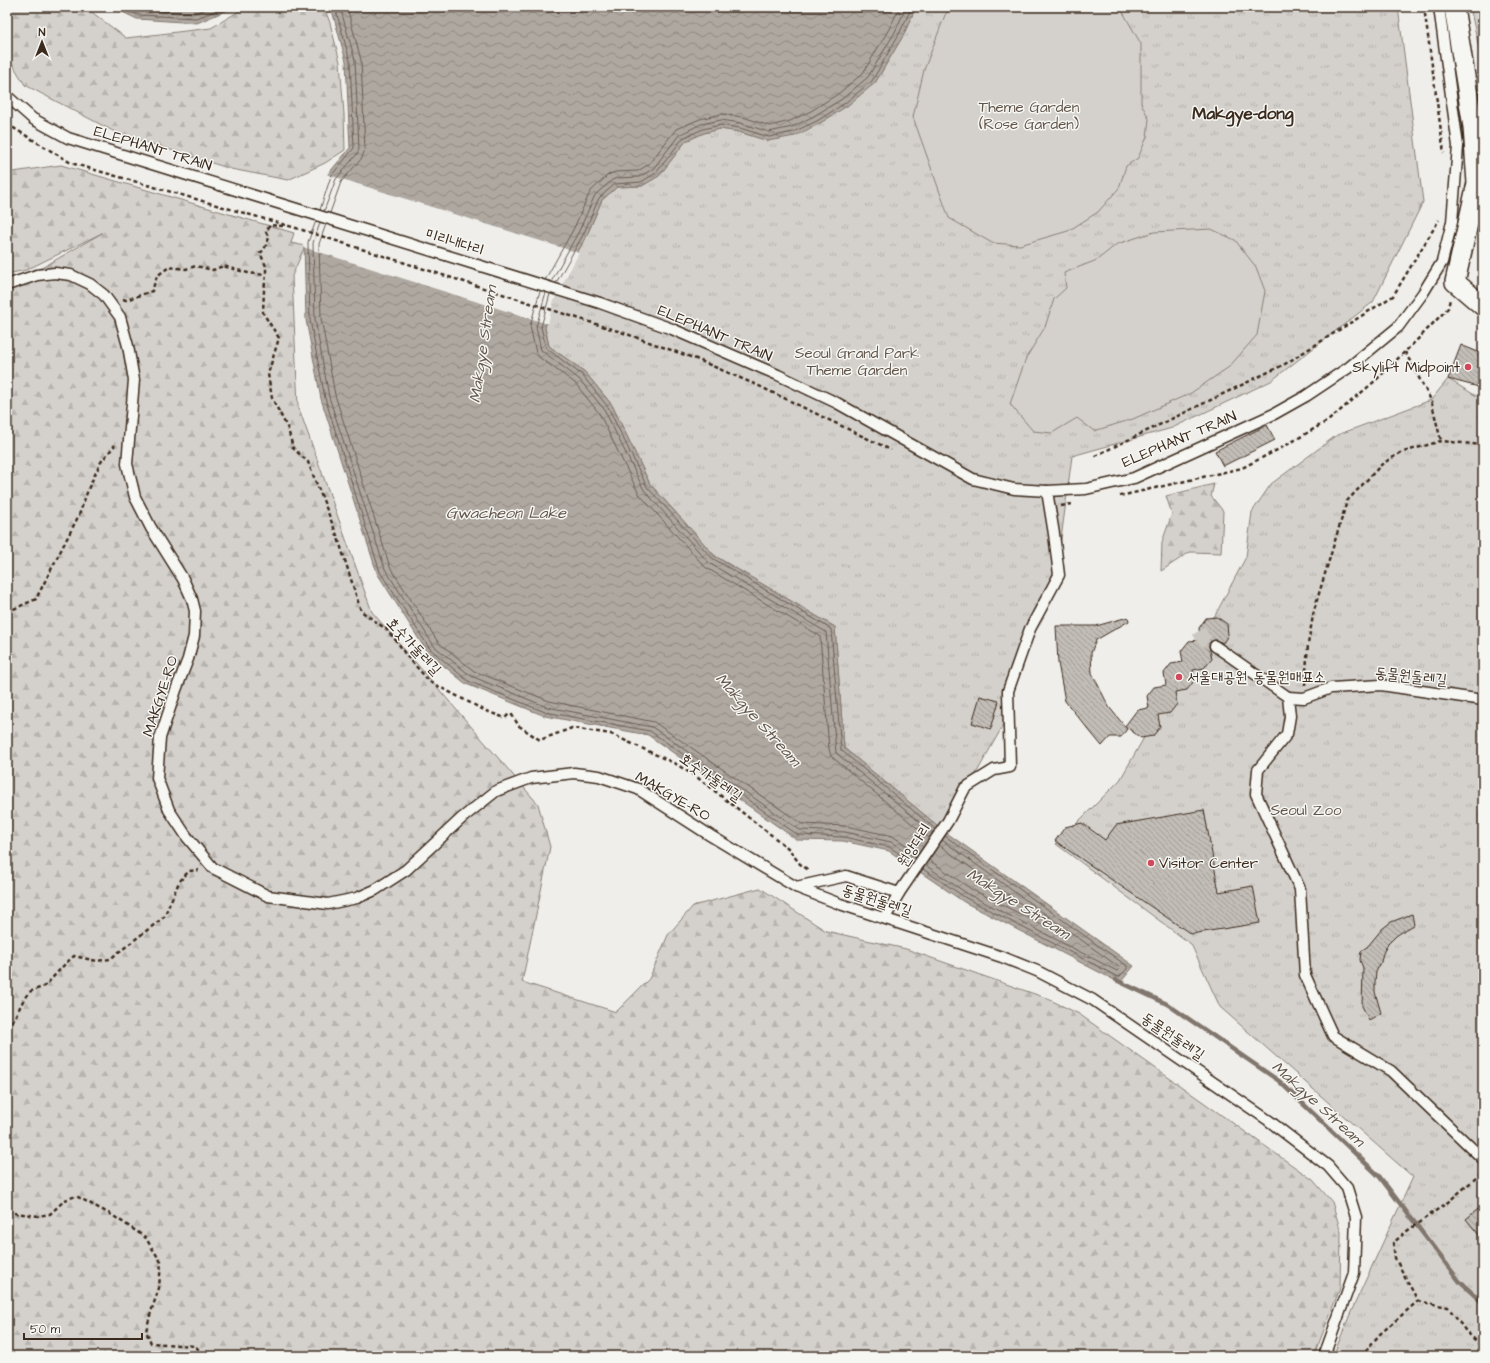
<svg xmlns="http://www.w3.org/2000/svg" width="1490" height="1363" font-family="'Architects Daughter','Poor Story',sans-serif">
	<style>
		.forest { fill: url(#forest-firs); stroke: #887e75 }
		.park { fill: url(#park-tufts); stroke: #887e75 }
		.garden { fill: #d4d1cc; stroke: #887e75 }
		.water { fill: url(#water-waves); stroke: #81766d }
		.pier { fill: #efeeea }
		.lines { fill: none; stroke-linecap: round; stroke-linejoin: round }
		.shore { stroke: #695c52; stroke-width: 1 }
		.stream { stroke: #81766d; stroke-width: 4.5 }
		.building { fill: url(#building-back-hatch); stroke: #3b2a1e }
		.pedestrian-tunnel { stroke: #cbc7c1; stroke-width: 14; stroke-dasharray: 14 7; stroke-linecap: butt }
		.service-casing { stroke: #3b2a1e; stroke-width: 13 }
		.minor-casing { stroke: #3b2a1e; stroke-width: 22 }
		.path { stroke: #3b2a1e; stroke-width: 2.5; stroke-dasharray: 4 3; stroke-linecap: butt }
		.service { stroke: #f6f6f2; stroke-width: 10 }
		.minor { stroke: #f6f6f2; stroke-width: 19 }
		.poi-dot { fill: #d1495b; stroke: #f6f6f2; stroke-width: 1.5 }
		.labels { text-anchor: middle; stroke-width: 3; stroke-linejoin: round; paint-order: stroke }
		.park-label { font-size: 15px; fill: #61544a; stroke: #f6f6f2 }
		.street-label { font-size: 15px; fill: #3b2a1e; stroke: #f6f6f2 }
		.poi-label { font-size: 15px; fill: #3b2a1e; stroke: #f6f6f2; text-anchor: start }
		.water-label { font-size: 16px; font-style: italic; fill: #64564c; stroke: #f6f6f2 }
		.quarter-label { font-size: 17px; font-weight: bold; fill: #3b2a1e; stroke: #f6f6f2 }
	</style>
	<defs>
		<pattern id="forest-firs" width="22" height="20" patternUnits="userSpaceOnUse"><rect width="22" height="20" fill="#d4d1cc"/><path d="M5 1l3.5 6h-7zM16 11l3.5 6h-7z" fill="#b7b4af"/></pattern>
		<pattern id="park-tufts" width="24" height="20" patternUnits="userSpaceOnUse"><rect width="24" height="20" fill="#d4d1cc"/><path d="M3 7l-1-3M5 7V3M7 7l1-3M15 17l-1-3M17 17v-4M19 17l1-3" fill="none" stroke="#b7b4af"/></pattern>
		<pattern id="water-waves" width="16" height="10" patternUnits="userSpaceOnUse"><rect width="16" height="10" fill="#afa8a1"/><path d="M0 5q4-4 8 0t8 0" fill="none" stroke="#908983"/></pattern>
		<pattern id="building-back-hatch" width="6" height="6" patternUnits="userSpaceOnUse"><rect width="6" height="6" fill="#c2bdb7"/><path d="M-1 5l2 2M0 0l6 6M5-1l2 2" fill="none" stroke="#9f9a94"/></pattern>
	</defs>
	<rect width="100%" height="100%" fill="#efeeea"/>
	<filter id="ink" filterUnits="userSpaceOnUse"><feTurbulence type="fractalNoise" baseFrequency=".025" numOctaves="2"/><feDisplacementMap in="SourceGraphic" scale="8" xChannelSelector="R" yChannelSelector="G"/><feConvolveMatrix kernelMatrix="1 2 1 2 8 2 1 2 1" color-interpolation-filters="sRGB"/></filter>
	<g filter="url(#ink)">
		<g class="forest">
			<polygon points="7,7 85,7 126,38 211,28 246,7 324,7 330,23 340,62 344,114 345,150 325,163 288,180 231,169 117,133 25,85 7,55"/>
			<polygon points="61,165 294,233 291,243 305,246 292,276 298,406 372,612 538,804 550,847 522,982 616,1012 649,979 668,935 693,906 760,888 826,931 906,949 1046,998 1079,1014 1313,1180 1332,1202 1341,1232 1340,1288 1314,1356 7,1356 7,288 102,233 26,270 7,274 7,232 9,221 7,221 7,176 13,172"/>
			<polygon points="1214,484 1211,496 1223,511 1221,553 1190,552 1161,571 1162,542 1172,514 1166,496"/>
		</g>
		<g class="park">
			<polygon points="916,7 1398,7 1423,202 1373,302 1271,381 1172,428 1072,456 1058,562 1001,729 944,831 844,748 835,627 715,556 650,484 612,405 585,372 549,346 545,328 552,299 587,235 602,200 617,187 642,186 659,176 686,141 704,133 720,129 739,132 769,141 875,83 903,36"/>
			<polygon points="1470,7 1483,7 1483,67"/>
			<polygon points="1448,379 1483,400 1483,1356 1333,1356 1351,1312 1413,1177 1220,1007 1191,944 1056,844 1120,780 1193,651 1203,638 1246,557 1252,512 1271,484 1337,435 1431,400"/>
		</g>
		<g class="garden">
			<polygon points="952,7 1120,7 1141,44 1141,103 1149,119 1147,137 1138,158 1126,166 1119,188 1098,212 1068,231 1020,245 992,243 949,218 913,117 924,70 945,15"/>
			<polygon points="1211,229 1235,240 1256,267 1265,291 1257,335 1229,367 1191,393 1133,419 1094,431 1077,418 1052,433 1033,431 1010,404 1026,358 1045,327 1054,299 1066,288 1064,273 1097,260 1117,244 1154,232"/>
		</g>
		<g class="water">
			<polygon points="112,7 235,7 197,23 137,19"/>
			<polygon points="331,7 916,7 903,36 875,83 847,106 819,124 795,136 768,141 739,132 720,129 704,133 686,141 659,176 642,186 617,187 602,200 587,235 552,299 545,328 549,346 585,372 612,405 650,484 715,556 835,627 844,748 944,831 1134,966 1120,983 964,902 889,851 843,841 797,840 648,735 545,716 466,684 427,652 377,573 321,399 306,320 304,242 328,174 350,148 346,61"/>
		</g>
		<polygon class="pier" points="326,174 579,253 554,300 548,324 303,247 302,241"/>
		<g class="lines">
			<g class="shore">
				<polyline points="120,7 139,15 196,18 225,7"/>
				<polyline points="133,7 140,10 195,13 211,7"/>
				<polyline points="320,210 331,176 354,148 350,61 335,7"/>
				<polyline points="324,211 336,179 357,154 359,149 355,60 340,7"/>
				<polyline points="330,213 341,182 362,158 365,149 361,60 347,7"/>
				<polyline points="316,221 308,242 310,320 325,398 380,572 430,649 468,681 545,712 650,731 798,835 844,837 889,847 913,862"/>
				<polyline points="320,223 313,243 315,319 329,397 385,569 434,646 471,676 547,707 652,727 800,830 845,832 891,842 916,858"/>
				<polyline points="326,224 319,244 321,318 335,395 390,567 438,642 474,671 549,701 654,722 802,824 846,826 892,836 919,853"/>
				<polyline points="545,280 574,228 590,192 608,175 615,172 638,171 649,164 676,129 700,119 721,114 743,117 770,126 790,121 811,111 838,94 863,73 889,29 900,7"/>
				<polyline points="551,282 579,231 595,195 612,180 617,178 639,177 653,169 679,135 701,124 721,120 741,123 769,132 792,127 814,116 842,99 868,77 895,32 906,7"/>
				<polyline points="556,283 584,233 599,198 615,184 641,182 656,173 683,138 703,129 720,125 740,128 769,137 793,132 817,121 845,103 872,81 899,34 912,7"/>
				<polyline points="540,291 530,326 536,353 540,358 575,383 599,413 639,494 705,567 820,636 829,749 831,756 929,838"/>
				<polyline points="546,292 536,327 541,350 579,379 604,409 644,490 709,563 826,632 836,753 933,833"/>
				<polyline points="550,294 541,327 546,348 582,375 608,407 647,487 712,558 831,629 841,750 935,829"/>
				<polyline points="929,860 971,889 1050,929 1052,929 1052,926 939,845"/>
				<polyline points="925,865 968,894 1117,971 1120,969 1119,967 942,840"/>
				<polyline points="923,869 966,898 1118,977 1120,976 1127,969 1127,966 945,836"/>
			</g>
			<polyline class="stream" points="1116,980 1167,1004 1279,1081 1379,1176 1460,1282 1483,1303"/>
		</g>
		<g class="building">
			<polygon points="1461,345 1483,354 1483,388 1448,379"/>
			<polygon points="1267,425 1275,440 1223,466 1215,451"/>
			<polygon points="1128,617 1129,621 1096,640 1091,653 1092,673 1109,707 1127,729 1121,737 1110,737 1102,746 1065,701 1058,663 1056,626 1096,626"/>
			<polygon points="1217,617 1227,624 1228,635 1223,643 1216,640 1210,642 1209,646 1212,659 1204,668 1193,670 1194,681 1187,690 1175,692 1177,704 1170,713 1158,715 1160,727 1153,736 1141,738 1125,726 1137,710 1149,708 1147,696 1154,687 1166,685 1164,673 1171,664 1183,662 1181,651 1189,641 1200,640 1199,628 1206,618"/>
			<polygon points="980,696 999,701 991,729 972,723"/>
			<polygon points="1204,810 1219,892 1253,886 1260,923 1191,934 1055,841 1065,827 1082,823 1105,840 1116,825"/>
			<polygon points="1412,914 1414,925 1405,930 1396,936 1388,944 1383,953 1381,962 1376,972 1375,982 1375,992 1381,1013 1369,1020 1362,1006 1363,968 1360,960 1361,951 1368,946 1382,929 1391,922"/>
			<polygon points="1483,1205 1483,1240 1466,1219"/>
		</g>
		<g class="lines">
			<polyline class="pedestrian-tunnel" points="1199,631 1203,638 1215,646"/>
			<defs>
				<g id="service">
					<polyline points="7,96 33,119 68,138 600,303 672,329 778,375 837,403 973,479 1014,489 1047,491 1086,489 1134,478 1274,414 1306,396 1348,368 1398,327 1423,293 1442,262 1452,222 1458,146 1439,7"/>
					<polyline points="7,285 37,275 55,273 71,275 90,284 104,295 120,317 128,346 134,380 127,464 135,497 151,528 183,579 192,599 195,611 194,636 188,659 176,690 160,738 157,778 169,810 187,837 213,868 268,896 328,904 357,898 375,890 406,870 462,818 496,791 531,778 574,773 599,776 638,789 711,836 796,887 840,904 1002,957 1037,971 1093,1000 1268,1120 1328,1166 1347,1188 1356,1217 1354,1273 1324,1356"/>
					<polyline points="1215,646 1288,697 1290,716 1287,734 1258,770 1256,794 1300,889 1305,975 1333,1036 1391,1071 1483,1159"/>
					<polyline points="1288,697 1304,698 1331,688 1381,685 1483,700"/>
					<polyline points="796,887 846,876 899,893 948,821 965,788 994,770 1010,767 1008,691 1030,629 1059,575 1054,534 1047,491"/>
					<polyline points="885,918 899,893"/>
				</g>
				<polyline id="minor" points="1454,7 1473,127 1477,183 1455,282 1483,306"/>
			</defs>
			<use href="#service" class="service-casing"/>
			<use href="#minor" class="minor-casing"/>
			<g class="path">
				<polyline points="1424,7 1444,153"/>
				<polyline points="7,124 71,163 296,228 624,333 696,359 759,386 891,450"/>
				<polyline points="283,226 270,225 266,232 269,238 264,250 260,253 266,266 266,275 264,290 263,313 279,338 268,374 272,398 288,429 293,448 308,462 338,538 361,611 386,629 399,644 405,654 430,682 486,711 505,718 509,714 512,715 519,726 540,740 572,728 611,734 676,764 698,778 788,848 800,864 810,871"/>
				<polyline points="123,299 126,300 152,291 157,276 169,267 186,269 196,266 213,270 223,266 248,273 266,275"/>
				<polyline points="1405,352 1431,400 1441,441"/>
				<polyline points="1095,456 1285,364 1393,296 1439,220"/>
				<polyline points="1120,496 1242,468 1285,446 1329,420 1375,381 1419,338 1448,308 1450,299"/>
				<polyline points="1061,506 1072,504"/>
				<polyline points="7,612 36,599 79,515 89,487 101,462 115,445"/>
				<polyline points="1305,685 1308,644 1314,610 1347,501 1382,464 1400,453 1441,441 1483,445"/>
				<polyline points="7,1027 14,1019 24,999 29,992 45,986 65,964 74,956 97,961 110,959 164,917 179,882 189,871 199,870"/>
				<polyline points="7,1212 38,1216 50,1214 65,1200 76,1196 112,1215 145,1237 161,1262 159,1288 151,1312 146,1331 151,1343 195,1346 205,1356"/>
				<polyline points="1418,1301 1448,1307 1465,1330 1483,1348"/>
				<polyline points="1361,1356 1380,1334 1418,1301 1395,1258 1393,1243 1407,1231 1448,1202 1483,1172"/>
			</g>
			<use href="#service" class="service"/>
			<use href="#minor" class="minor"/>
		</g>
	</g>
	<g class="poi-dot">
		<circle cx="1468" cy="367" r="4"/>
		<circle cx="1179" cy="677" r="4"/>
		<circle cx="1151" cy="863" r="4"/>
	</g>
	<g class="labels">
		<g class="park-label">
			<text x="1029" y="112">Theme Garden<tspan x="1029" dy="17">(Rose Garden)</tspan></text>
			<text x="857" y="358">Seoul Grand Park<tspan x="857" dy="17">Theme Garden</tspan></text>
			<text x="1306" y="815">Seoul Zoo</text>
		</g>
		<g class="street-label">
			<text transform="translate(153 148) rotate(17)" y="5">ELEPHANT TRAIN</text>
			<text transform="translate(455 242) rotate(17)" y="5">미리내다리</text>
			<text transform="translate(715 333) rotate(23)" y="5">ELEPHANT TRAIN</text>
			<text transform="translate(1179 439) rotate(-23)" y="5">ELEPHANT TRAIN</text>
			<text transform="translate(414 646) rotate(47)" y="5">호숫가둘레길</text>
			<text transform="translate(1411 676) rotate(6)" y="5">동물원둘레길</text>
			<text transform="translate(160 696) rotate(-72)" y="5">MAKGYE-RO</text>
			<text transform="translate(711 777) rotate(35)" y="5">호숫가둘레길</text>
			<text transform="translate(673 796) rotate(30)" y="5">MAKGYE-RO</text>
			<text transform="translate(914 845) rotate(-57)" y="5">원앙다리</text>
			<text transform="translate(877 900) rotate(18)" y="5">동물원둘레길</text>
			<text transform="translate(1173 1036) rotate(34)" y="5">동물원둘레길</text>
		</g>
		<g class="poi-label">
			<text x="1460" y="372" text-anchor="end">Skylift Midpoint</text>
			<text x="1187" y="682">서울대공원 동물원매표소</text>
			<text x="1159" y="868">Visitor Center</text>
		</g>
		<g class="water-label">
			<text transform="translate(482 344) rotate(-82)" y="6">Makgye Stream</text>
			<text x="506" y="518">Gwacheon Lake</text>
			<text transform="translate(759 719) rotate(48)" y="6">Makgye Stream</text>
			<text transform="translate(1019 903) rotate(32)" y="6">Makgye Stream</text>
			<text transform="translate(1319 1103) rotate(42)" y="6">Makgye Stream</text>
		</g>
		<g class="quarter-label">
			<text x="1243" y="119">Makgye-dong</text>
		</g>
	</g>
	<rect width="1490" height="1363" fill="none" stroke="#f6f6f2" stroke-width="24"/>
	<rect x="12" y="12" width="1466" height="1339" fill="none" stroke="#3b2a1e" stroke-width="1.5" filter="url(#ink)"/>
	<g transform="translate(42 42)" stroke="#f6f6f2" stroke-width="3" paint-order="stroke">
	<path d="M0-3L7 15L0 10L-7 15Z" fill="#3b2a1e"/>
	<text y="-6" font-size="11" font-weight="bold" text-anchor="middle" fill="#3b2a1e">N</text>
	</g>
	<path d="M24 1333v6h118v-6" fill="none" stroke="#3b2a1e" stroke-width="2"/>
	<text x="30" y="1333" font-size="12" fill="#3b2a1e" stroke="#f6f6f2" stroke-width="3" paint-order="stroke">50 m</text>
</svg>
